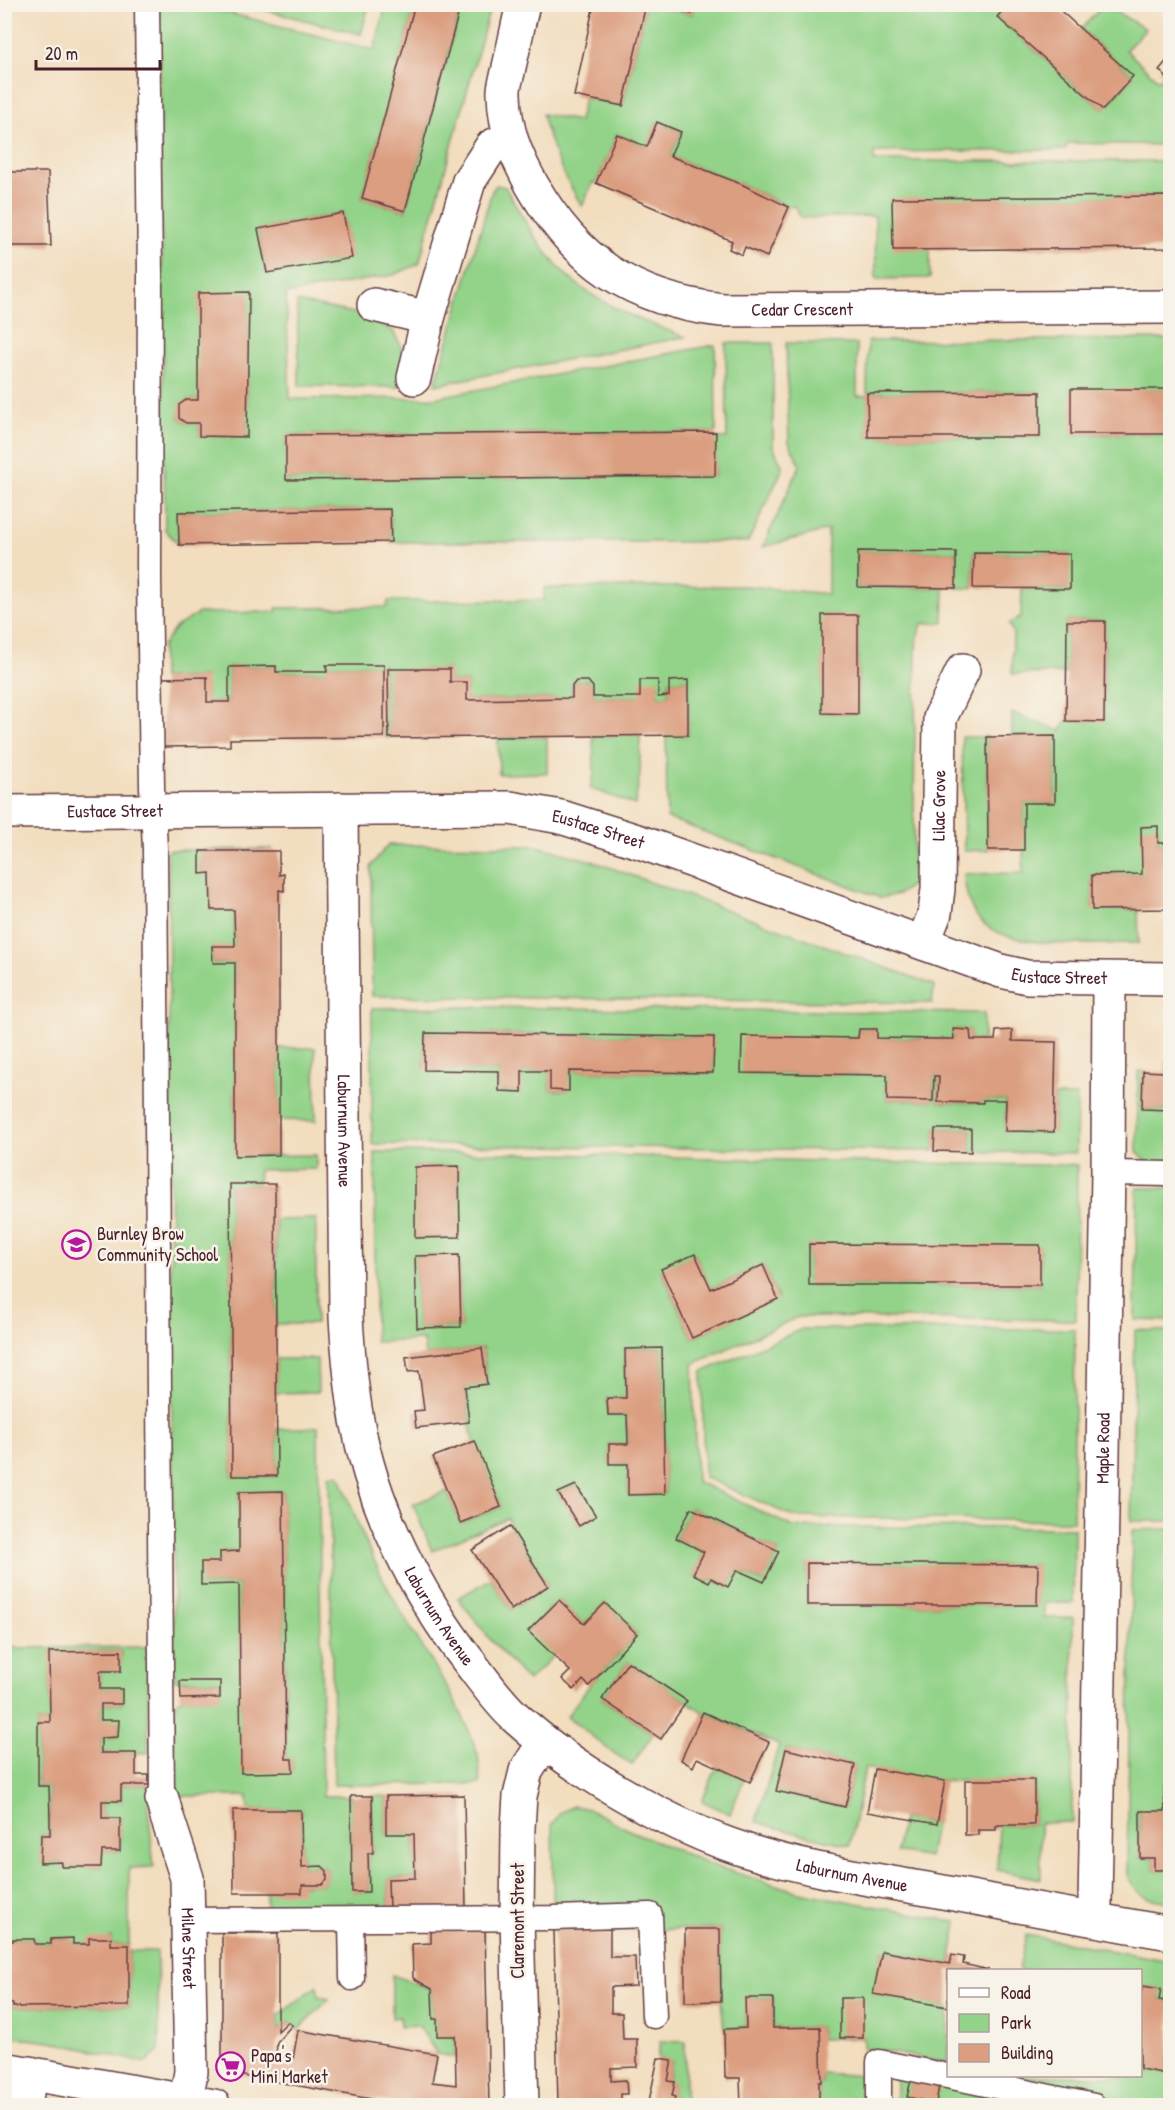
<svg xmlns="http://www.w3.org/2000/svg" width="1175" height="2110" font-family="'Patrick Hand',sans-serif">
	<style>
		.green { fill: #93d389; stroke: #6e795a; stroke-width: 1.5; fill-rule: evenodd }
		.building { fill: #db9e80 }
		.lines { fill: none; stroke-linecap: round; stroke-linejoin: round }
		.service-casing { stroke: #633c41; stroke-width: 27 }
		.minor-casing { stroke: #633c41; stroke-width: 36 }
		.tertiary-casing { stroke: #633c41; stroke-width: 36 }
		.service { stroke: #fff; stroke-width: 24 }
		.minor { stroke: #fff; stroke-width: 33 }
		.tertiary { stroke: #fff; stroke-width: 33 }
		.labels { text-anchor: middle; stroke-width: 5; stroke-linejoin: round; paint-order: stroke }
		.street-label { font-size: 18px; fill: #4a1f2b; stroke: #f7f3e8 }
		.poi-label { font-size: 18px; fill: #4a1f2b; stroke: #f7f3e8; text-anchor: start }
	</style>
	<rect width="100%" height="100%" fill="#f7f3e8"/>
	<filter id="ink" filterUnits="userSpaceOnUse"><feTurbulence type="fractalNoise" baseFrequency=".0167" numOctaves="2"/><feDisplacementMap in="SourceGraphic" scale="12" xChannelSelector="R" yChannelSelector="G"/><feConvolveMatrix kernelMatrix="1 2 1 2 8 2 1 2 1" color-interpolation-filters="sRGB"/></filter>
	<filter id="wash" filterUnits="userSpaceOnUse"><feTurbulence type="fractalNoise" baseFrequency=".008" numOctaves="4" result="noise"/><feDisplacementMap in="SourceGraphic" scale="24" xChannelSelector="R" yChannelSelector="G"/><feGaussianBlur stdDeviation="1.35" result="paint"/><feColorMatrix in="noise" values="0 0 0 0 0 0 0 0 0 0 0 0 0 0 0 0 0 1.4 0 .05"/><feComposite in="paint" operator="in"/></filter>
	<g filter="url(#wash)">
		<rect width="100%" height="100%" fill="#f2ddbe"/>
		<g class="green">
			<path d="M646 4 692 14 694 4 1008 5 997 17 1103 110 1133 76 1081 29 1104 5 1146 29 1126 50 1158 80 1164 75 1170 81V145L1069 143 1065 150 874 152V161H1170V196L1001 198 930 249V278L876 279 875 216 801 218 795 206 789 207 741 184 670 156 681 132 657 122 647 147 617 134 596 183 593 182 582 206C563 175 551 149 542 114L579 121 584 98 623 106Z"/>
			<path d="M159 5H197L374 50 386 5H415L362 198 405 211 461 5H491L419 264 393 275 286 294 290 399 433 398 715 345 716 432 286 435 287 480 715 476V438H727L726 343H773V446L783 468 748 542H391L390 509 179 512V545L165 530ZM343 213 351 257 267 273 258 229ZM248 293 247 437 199 436V423H186L179 418 180 405 187 400H198Z"/>
			<polygon points="244,5 369,5 361,34"/>
			<path d="M496 185 505 187C523 217 546 260 573 281 606 308 646 322 685 337L435 385 492 191Z"/>
			<polygon points="297,302 360,314 393,331 405,354 399,387 299,386"/>
			<path d="M1170 339V389L1118 390 1072 434H1170V843H1158V826L1142 874 1092 875V909L1138 910 1139 943C1098 943 1016 951 984 924 969 911 965 892 964 874L1023 873 1024 803H1055V737L1012 736V713L1061 731 1066 721H1104L1105 621H1067V673L1012 674 1013 633 1009 624 1021 616 1022 589H1069V554L974 553 973 588H956V552L858 551V587L944 588 943 623H923L920 629 916 644 913 884 899 894 881 898 667 818 666 735H688V680L669 681V696L658 697V680L640 697H593V687L588 681H576L572 686V698L467 700V682H450L449 669 389 670V738L384 737V665H327V672H276V666L229 667V702H207L206 677 162 678V646L176 627 199 613 276 612V608L387 607 388 601 544 600V588L746 586 828 594V530L763 547 800 465 789 442 786 343 857 344V396H868V437H1040V392L867 393 868 341ZM823 615 858 616V714L822 713Z"/>
			<polygon points="640,735 640,774 635,805 590,788 594,774 593,736"/>
			<polygon points="547,737 547,773 499,774 498,738"/>
			<polygon points="962,737 987,737 988,850 964,851"/>
			<polygon points="388,845 537,846 595,862 934,985 932,1003 372,996 371,866"/>
			<path d="M273 849 201 851 200 873H210L211 910H234L235 946 212 947 213 963H235V1156L316 1155V1169L259 1170 258 1184 230 1185 232 1476H277V1429L318 1427 323 1796H351L353 1892H369L368 1853 373 1852 372 1796H386V1834H414L415 1878 388 1879 389 1911 266 1909V1893L302 1885H322L327 1880V1871L322 1866 302 1867 301 1810H249L248 1796H173L175 1703 181 1699 220 1697V1681L174 1680 168 850ZM283 1491 286 1759 292 1760 293 1771 241 1736 239 1584 201 1585 220 1562 221 1552 239 1551V1492Z"/>
			<path d="M478 1007 984 1013 983 1040H971L970 1030 954 1029V1039L877 1038 876 1029H859L858 1038H841L742 1073 887 1075V1100L933 1101 934 1076H939L938 1102 982 1103 983 1100H1006L1005 1131 1054 1132 1055 1096H1077L1076 1153 971 1152V1129H935L934 1151 372 1144V1008ZM425 1033 713 1037V1073L569 1071 568 1091 550 1090V1071H522L521 1092 499 1091V1071L424 1069Z"/>
			<polygon points="279,1048 315,1048 316,1121 279,1120"/>
			<polygon points="1138,1071 1143,1071 1142,1109 1170,1110 1170,1164 1148,1163 1137,1152"/>
			<path d="M375 1152C609 1152 843 1165 1077 1165L1076 1320 798 1317 693 1364 696 1481 793 1527 1074 1528 1073 1603H1044V1618H1073L1072 1822 1040 1823 1041 1879 997 1870 999 1825H1034V1780L945 1781 865 1768 850 1845 800 1834 756 1822 779 1745 703 1712 628 1662 602 1699 653 1734 632 1765 608 1749 567 1716 589 1686 637 1634 605 1603 584 1624 559 1600 529 1630 554 1655 528 1681 493 1643 458 1598 491 1579 511 1610 548 1586 510 1526 507 1518 432 1551 413 1504 447 1491 460 1523 501 1507 471 1432 465 1387 487 1383 483 1348 425 1355 423 1340 375 1342ZM459 1166V1237L416 1238 415 1167ZM809 1245 1040 1246V1285H809ZM695 1254 711 1289 763 1265 778 1298 692 1338 661 1270ZM415 1256H459L461 1327 417 1328ZM662 1348 665 1494 628 1495V1464H609V1444H628L627 1415H608L607 1398H626L625 1349ZM576 1485 595 1516 579 1526 558 1493ZM691 1508 779 1551 763 1582 737 1570 728 1587 711 1578 709 1582 694 1575 704 1552 676 1538ZM807 1564 1037 1565V1605H807ZM786 1749 855 1765 845 1807 776 1791Z"/>
			<polygon points="1137,1188 1170,1188 1170,1321 1135,1320"/>
			<polygon points="316,1219 316,1324 276,1324 276,1220"/>
			<polygon points="802,1329 1075,1329 1073,1521 794,1517 704,1477 702,1372"/>
			<polygon points="1135,1330 1170,1331 1170,1521 1131,1521"/>
			<polygon points="276,1359 317,1359 318,1392 276,1393"/>
			<path d="M339 1474C354 1514 369 1554 390 1592 418 1645 458 1694 477 1752 480 1762 479 1774 480 1784L334 1785 329 1476Z"/>
			<path d="M1170 1529V1786L1164 1787 1165 1811H1140V1858H1154V1870H1170V1902C1146 1898 1139 1899 1127 1876L1132 1530Z"/>
			<polygon points="149,1647 148,1753 101,1753 101,1738 118,1737 119,1721 101,1720 101,1704 122,1704 122,1689 100,1689 100,1671 121,1671 121,1651 50,1652 50,1722 38,1722 38,1786 49,1786 50,1835 41,1835 41,1863 62,1862 62,1867 101,1867 102,1851 120,1851 120,1818 102,1818 102,1801 121,1801 121,1785 148,1785 149,1817 154,1867 129,1868 129,1945 111,1945 111,1938 89,1944 73,1944 72,1938 51,1939 51,1944 35,1944 34,1939 13,1939 13,1941 5,1941 4,1648"/>
			<polygon points="717,1767 744,1779 730,1814 702,1801"/>
			<polygon points="573,1806 589,1809 631,1831 717,1867 799,1892 957,1922 950,1964 882,1951 874,1994 948,2007 948,2063 879,2050 863,2049 863,2038 821,2039 820,2027 773,2028 773,1998 746,1998 746,2028 724,2029 721,2001 720,1929 554,1930 552,1824 561,1812"/>
			<polygon points="903,1818 935,1824 929,1858 896,1852"/>
			<polygon points="1026,1935 1170,1961 1170,2002 1159,2000 1160,1989 1143,1986 1141,1995 1140,1970 1019,1970"/>
			<polygon points="129,1951 157,1951 159,2051 146,2063 57,2043 5,2036 5,2003 13,2004 13,2007 129,2006"/>
			<polygon points="392,1975 432,1989 433,2019 437,2019 437,2036 455,2036 455,2057 437,2054 419,2026 400,2027 400,2017 392,2018"/>
			<polygon points="317,1986 318,1996 329,1999 298,2030 288,2022 278,2031 278,2016"/>
			<polygon points="660,2041 685,2042 685,2105 673,2105 675,2097 672,2096 674,2083 668,2081 672,2061 658,2058"/>
			<polygon points="1170,2055 1170,2105 1152,2105 995,2076 1140,2076 1141,2069 1167,2073"/>
			<polygon points="822,2073 864,2076 864,2105 819,2105 819,2082 822,2082"/>
			<polygon points="896,2077 911,2080 908,2097 935,2103 939,2086 1030,2105 896,2105"/>
		</g>
		<g id="blocks">
			<g class="building">
				<polygon points="415,4 461,4 405,211 362,198"/>
				<polygon points="594,4 646,4 623,106 574,96"/>
				<polygon points="657,4 694,4 692,14"/>
				<polygon points="1008,4 1053,4 1133,76 1103,110 997,17"/>
				<polygon points="1170,57 1170,81 1159,70"/>
				<polygon points="657,122 681,132 670,156 741,184 789,207 767,257 745,247 742,255 729,249 732,241 596,183 617,134 647,147"/>
				<polygon points="4,172 48,172 51,246 4,246"/>
				<polygon points="1170,196 1170,248 893,250 892,198"/>
				<polygon points="343,213 352,258 267,273 258,229"/>
				<polygon points="249,292 247,437 199,436 199,423 186,423 179,418 179,405 186,400 198,400 198,293"/>
				<rect x="1071" y="389" width="99" height="45"/>
				<polygon points="1040,392 1040,437 868,437 867,393"/>
				<polygon points="716,432 715,476 286,480 286,435"/>
				<polygon points="390,509 391,542 179,545 178,512"/>
				<polygon points="858,551 956,552 956,588 858,587"/>
				<polygon points="974,553 1070,554 1070,589 973,588"/>
				<polygon points="822,615 858,615 858,714 822,713"/>
				<polygon points="1067,621 1105,621 1104,722 1066,721"/>
				<polygon points="326,665 384,665 384,737 230,739 230,746 163,747 162,678 207,677 207,702 229,702 229,667 276,666 276,672 327,672"/>
				<polygon points="388,669 450,669 450,682 467,682 467,700 572,698 572,686 576,681 588,681 593,687 593,697 640,697 640,680 658,680 658,697 669,696 669,681 688,680 688,735 389,738"/>
				<polygon points="1055,736 1055,803 1024,803 1024,850 988,850 987,737"/>
				<polygon points="1158,826 1158,843 1170,843 1170,909 1092,910 1092,875 1142,874 1141,827"/>
				<polygon points="200,851 279,851 279,875 284,874 284,891 279,890 279,1155 235,1156 235,963 213,963 212,946 235,946 234,910 211,910 210,873 200,874"/>
				<polygon points="859,1029 877,1029 877,1038 937,1039 954,1039 953,1029 970,1030 971,1040 995,1040 996,1031 1012,1030 1012,1041 1056,1042 1054,1132 1005,1131 1006,1100 983,1100 983,1103 938,1102 939,1076 934,1076 933,1101 887,1100 887,1075 741,1073 742,1036 858,1038"/>
				<polygon points="425,1033 714,1037 713,1073 569,1071 569,1091 550,1090 550,1071 522,1071 522,1092 499,1091 499,1071 424,1070"/>
				<polygon points="1165,1061 1170,1061 1170,1110 1142,1109 1143,1071 1165,1072"/>
				<polygon points="935,1129 971,1129 971,1152 934,1151"/>
				<polygon points="459,1166 460,1237 415,1238 415,1167"/>
				<polygon points="230,1184 275,1184 277,1476 232,1476"/>
				<polygon points="809,1244 1040,1245 1040,1285 809,1285"/>
				<polygon points="695,1254 711,1289 763,1265 778,1299 692,1338 661,1269"/>
				<polygon points="459,1255 461,1327 417,1328 415,1256"/>
				<polygon points="482,1348 487,1384 465,1387 469,1422 416,1428 414,1411 424,1410 419,1371 408,1372 406,1357"/>
				<polygon points="662,1348 665,1494 628,1495 628,1464 609,1464 609,1444 628,1444 627,1415 608,1415 607,1398 626,1398 625,1349"/>
				<polygon points="475,1441 501,1507 460,1523 433,1457"/>
				<polygon points="576,1485 596,1516 579,1526 558,1493"/>
				<polygon points="283,1491 286,1759 292,1759 293,1772 241,1773 239,1584 201,1585 201,1562 220,1562 220,1552 239,1551 239,1492"/>
				<polygon points="691,1508 779,1551 764,1582 737,1570 728,1587 711,1578 709,1582 693,1574 704,1552 676,1538"/>
				<polygon points="510,1526 548,1586 511,1610 472,1550"/>
				<polygon points="807,1563 1038,1565 1037,1605 807,1605"/>
				<polygon points="559,1600 584,1624 605,1603 637,1634 589,1686 583,1680 574,1690 562,1679 570,1671 528,1631"/>
				<polygon points="121,1651 121,1671 100,1671 100,1689 122,1689 122,1704 101,1704 101,1720 119,1720 118,1737 101,1738 101,1753 136,1753 136,1775 149,1775 149,1785 121,1785 121,1801 102,1801 102,1818 120,1818 120,1851 102,1851 101,1867 62,1867 62,1862 40,1863 41,1835 50,1835 50,1819 49,1786 38,1786 38,1722 50,1722 49,1652"/>
				<polygon points="628,1662 687,1701 661,1739 602,1699"/>
				<polygon points="180,1681 220,1681 220,1698 181,1699"/>
				<polygon points="703,1712 769,1742 750,1782 697,1758 693,1767 681,1760"/>
				<polygon points="786,1749 855,1765 845,1807 776,1791"/>
				<polygon points="875,1769 945,1781 937,1824 867,1812"/>
				<polygon points="965,1780 1034,1780 1034,1825 999,1825 996,1826 996,1830 978,1830 978,1835 965,1835"/>
				<polygon points="1164,1786 1170,1786 1170,1870 1154,1870 1154,1858 1140,1858 1140,1811 1165,1811"/>
				<polygon points="464,1795 466,1910 389,1911 388,1879 415,1878 414,1834 386,1834 386,1796"/>
				<polygon points="351,1796 372,1796 373,1853 368,1853 369,1892 352,1892"/>
				<polygon points="233,1810 301,1810 302,1867 322,1866 327,1871 327,1880 322,1885 302,1885 302,1893 234,1893"/>
				<polygon points="485,1929 489,2106 410,2106 222,2072 222,1933 278,1933 278,2031 288,2022 292,2025 277,2042 276,2056 293,2059 298,2030 326,2035 437,2054 432,2082 456,2085 455,2036 437,2036 437,2019 433,2019 432,1989 413,1978 412,1944 431,1943 431,1931"/>
				<polygon points="610,1929 610,1957 635,1957 636,1986 611,1987 611,2013 622,2013 623,2039 637,2039 637,2067 611,2068 611,2081 626,2080 627,2094 621,2094 621,2106 558,2106 554,1930"/>
				<polygon points="685,1929 720,1929 721,2001 685,2002"/>
				<polygon points="73,1938 73,1944 89,1944 89,1938 111,1938 111,1945 129,1945 129,2006 13,2007 13,2004 4,2003 4,1941 13,1941 13,1939 34,1939 35,1944 51,1944 51,1939"/>
				<polygon points="882,1951 950,1964 952,1955 964,1957 963,1964 989,1970 948,1970 948,2007 873,1994"/>
				<polygon points="1143,1986 1161,1989 1159,2000 1170,2002 1170,2055 1167,2074 1140,2069 1140,1995"/>
				<polygon points="745,1998 773,1998 773,2028 820,2027 822,2082 819,2082 819,2106 741,2106 740,2078 725,2078 724,2029 746,2028"/>
				<rect x="840" y="1998" width="23" height="40"/>
				<polygon points="658,2058 672,2060 668,2081 675,2082 672,2096 675,2097 673,2106 648,2106"/>
				<polygon points="911,2080 939,2086 936,2103 907,2097"/>
			</g>
		</g>
	</g>
	<g filter="url(#ink)">
		<use href="#blocks" fill-opacity="0" stroke="#633c41" stroke-width="1.5"/>
		<g class="lines">
			<defs>
				<g id="service">
					<polyline points="147,4 150,275 149,576 152,787 155,849 162,1799"/>
					<polyline points="1108,1173 1170,1174"/>
					<polyline points="189,1920 554,1918 650,1915 654,2016"/>
					<polyline points="351,1920 352,1978"/>
					<polyline points="879,2106 879,2062 1094,2106"/>
				</g>
				<g id="minor">
					<path id="s1" d="M523 4C518 25 514 46 509 67 508 76 503 85 504 94 505 130 515 154 532 185 576 262 633 300 722 310L1170 307"/>
					<polyline points="374,305 428,318"/>
					<polyline points="414,378 428,318 469,181 492,146 509,139"/>
					<path id="s2" d="M341 809 346 1317C348 1352 351 1386 357 1420 373 1508 416 1593 470 1663 484 1681 498 1701 514 1716 569 1767 660 1820 730 1845 792 1867 857 1877 921 1888 1004 1903 1087 1919 1170 1933"/>
					<path id="s3" d="M4 812 510 808 561 817 640 842 1001 971 1027 977 1170 979"/>
					<path id="s4" d="M923 943 935 913 938 889 940 718 963 670"/>
					<path id="s5" d="M162 1799 166 1814 187 1878 191 2072 186 2100"/>
					<path id="s6" d="M1092 1919 1095 1904 1108 1173 1109 979"/>
					<polyline points="25,2106 30,2073"/>
					<polyline points="522,2106 517,1918 518,1828 520,1796 526,1771 544,1743"/>
				</g>
				<polyline id="tertiary" points="4,2069 214,2106"/>
			</defs>
			<use href="#service" class="service-casing"/>
			<use href="#minor" class="minor-casing"/>
			<use href="#tertiary" class="tertiary-casing"/>
			<use href="#service" class="service"/>
			<use href="#minor" class="minor"/>
			<use href="#tertiary" class="tertiary"/>
		</g>
	</g>
	<defs>
		<symbol id="school-ring" viewBox="-11 -11 22 22"><circle r="9.5" fill="#f7f3e8" stroke="#b5179e" stroke-width="1.5"/><path d="M0-5L7-2L0 1L-7-2ZM-4 1L0 2.5L4 1V4Q0 6-4 4Z" fill="#b5179e"/></symbol>
		<symbol id="supermarket-ring" viewBox="-11 -11 22 22"><circle r="9.5" fill="#f7f3e8" stroke="#b5179e" stroke-width="1.5"/><path d="M-6-5.5h2.5l.6 2H6L4.5 2H-2.5L-4.4-4H-6ZM-1.5 3.2a1.3 1.3 0 1 0 .1 0ZM3 3.2a1.3 1.3 0 1 0 .1 0Z" fill="#b5179e"/></symbol>
	</defs>
	<g fill-rule="evenodd">
		<use href="#school-ring" x="60" y="1228" width="33" height="33"/>
		<use href="#supermarket-ring" x="214" y="2050" width="33" height="33"/>
	</g>
	<g class="labels">
		<g class="street-label">
			<text dy="6" stroke="none"><textPath href="#s1" startOffset="506">Cedar Crescent</textPath></text>
			<text dy="6" stroke="none"><textPath href="#s4" startOffset="140">Lilac Grove</textPath></text>
			<text dy="6" stroke="none"><textPath href="#s3" startOffset="111">Eustace Street</textPath></text>
			<text dy="6" stroke="none"><textPath href="#s3" startOffset="597">Eustace Street</textPath></text>
			<text dy="6" stroke="none"><textPath href="#s3" startOffset="1083">Eustace Street</textPath></text>
			<text dy="6" stroke="none"><textPath href="#s2" startOffset="322">Laburnum Avenue</textPath></text>
			<text dy="6" stroke="none"><textPath href="#s6" startOffset="471">Maple Road</textPath></text>
			<text dy="6" stroke="none"><textPath href="#s2" startOffset="826">Laburnum Avenue</textPath></text>
			<text dy="6" stroke="none"><textPath href="#s2" startOffset="1330">Laburnum Avenue</textPath></text>
			<text transform="translate(518 1921) rotate(-90)" y="6">Claremont Street</text>
			<text dy="6" stroke="none"><textPath href="#s5" startOffset="153">Milne Street</textPath></text>
		</g>
		<g class="poi-label">
			<text x="97" y="1240">Burnley Brow<tspan x="97" dy="21">Community School</tspan></text>
			<text x="251" y="2062">Papa's<tspan x="251" dy="21">Mini Market</tspan></text>
		</g>
	</g>
	<rect width="1175" height="2110" fill="none" stroke="#f7f3e8" stroke-width="24"/>
	<rect x="947" y="1969" width="195" height="108" fill="#f7f3e8" stroke="#b29e9c" stroke-width="1.5"/>
	<rect x="959" y="1988" width="30" height="9" fill="#ffffff" stroke="#b29e9c" stroke-width="1.5"/>
	<text x="1001" y="1999" font-size="18" fill="#4a1f2b">Road</text>
	<rect x="959" y="2014" width="30" height="18" fill="#93d389" stroke="#b29e9c" stroke-width="1.5"/>
	<text x="1001" y="2029" font-size="18" fill="#4a1f2b">Park</text>
	<rect x="959" y="2044" width="30" height="18" fill="#db9e80" stroke="#b29e9c" stroke-width="1.5"/>
	<text x="1001" y="2059" font-size="18" fill="#4a1f2b">Building</text>
	<path d="M36 60v9h124v-9" fill="none" stroke="#4a1f2b" stroke-width="3"/>
	<text x="45" y="60" font-size="18" fill="#4a1f2b" stroke="#f7f3e8" stroke-width="4.5" paint-order="stroke">20 m</text>
</svg>
